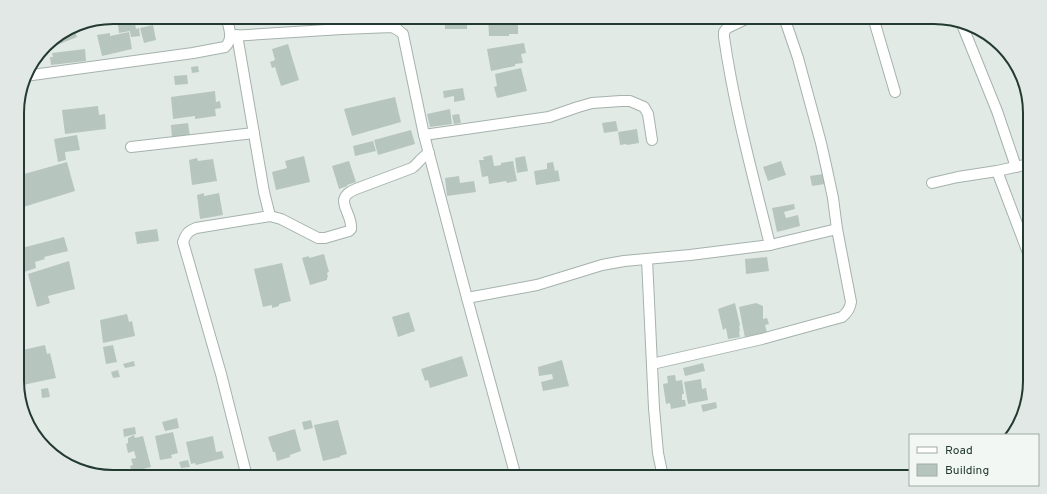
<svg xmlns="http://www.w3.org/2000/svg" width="1047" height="494" font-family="Overpass,sans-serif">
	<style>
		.building { fill: #b7c5bf }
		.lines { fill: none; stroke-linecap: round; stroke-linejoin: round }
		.street-casing { stroke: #a5b2ad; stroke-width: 12 }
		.street { stroke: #fff; stroke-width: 10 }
		.rim { fill: none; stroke: #233a33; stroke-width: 2 }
	</style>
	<rect width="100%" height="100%" fill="#e2eae6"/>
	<g class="building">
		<polygon points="117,17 134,17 136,29 139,28 140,36 131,37 130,31 119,33"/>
		<polygon points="458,17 467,17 467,29 445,29 445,19 458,19"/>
		<polygon points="488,17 518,17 518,34 509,34 509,36 489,36"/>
		<polygon points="546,17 569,17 569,20 562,20 562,23 557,23 557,22 547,23"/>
		<polygon points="153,25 156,40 144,43 140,28"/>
		<polygon points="73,27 77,37 52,47 50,41"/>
		<polygon points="129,32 132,49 102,56 97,35 110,33 110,36"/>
		<polygon points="524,43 526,53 521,54 523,63 515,64 515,66 491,71 487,49"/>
		<polygon points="288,44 299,80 281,86 275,67 272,68 270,62 275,60 272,49"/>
		<polygon points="85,49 86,61 51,65 50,57 53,57 52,53"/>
		<polygon points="198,66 199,72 192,73 191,67"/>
		<polygon points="521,68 527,91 497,98 494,87 497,86 495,74"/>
		<polygon points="187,75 188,84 175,85 174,76"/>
		<polygon points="463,88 465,100 454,102 454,96 444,98 443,91"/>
		<polygon points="215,91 216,102 220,101 221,108 215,109 216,116 195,119 195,116 173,119 171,97"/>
		<polygon points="395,97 401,122 352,136 344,109"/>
		<polygon points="98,106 99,115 105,114 106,129 65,134 62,110"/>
		<polygon points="450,109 452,124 430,127 427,114"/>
		<polygon points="459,114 461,123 454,124 452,115"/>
		<polygon points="616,121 618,131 604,133 602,123"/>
		<polygon points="188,123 190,136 172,139 171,125"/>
		<polygon points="637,129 639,143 627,145 626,144 620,145 618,132"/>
		<polygon points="411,130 415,144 378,155 374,140"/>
		<polygon points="77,135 80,150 65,152 66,160 58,162 54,139"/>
		<polygon points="373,141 376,151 355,156 353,146"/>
		<polygon points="492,155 494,166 501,165 501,163 513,161 517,181 507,183 506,181 489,184 488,176 482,177 479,160 484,160 483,157"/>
		<polygon points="304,156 310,182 276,190 272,172 287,168 285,161"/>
		<polygon points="525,156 528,171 517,173 515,158"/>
		<polygon points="197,158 198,161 213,159 217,181 192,185 189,160"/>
		<polygon points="349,161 356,182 347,185 347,186 339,189 332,166"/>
		<polygon points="781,161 786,175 768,181 763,167"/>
		<polygon points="67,162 75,191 17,209 17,176"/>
		<polygon points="553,162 555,171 558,170 560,181 536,185 534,171 547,169 547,163"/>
		<polygon points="823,174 825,184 812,186 810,176"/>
		<polygon points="459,176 460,183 474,181 476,192 447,196 445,178"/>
		<polygon points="204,193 204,196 219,193 223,215 200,219 197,195"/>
		<polygon points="794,204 795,209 784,212 786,218 798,215 800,226 777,232 772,208"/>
		<polygon points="157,229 159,241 137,244 135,232"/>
		<polygon points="64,237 68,251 44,257 45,259 35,262 36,268 24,272 18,249"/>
		<polygon points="324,254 329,272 327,273 328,277 327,278 327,280 310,285 302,258 309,256 309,258"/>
		<polygon points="767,257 769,271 746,274 745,259"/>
		<polygon points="69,261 75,289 48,296 50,303 37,307 28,274"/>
		<polygon points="282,263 291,301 279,304 279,306 272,308 272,305 263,307 254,269"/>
		<polygon points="735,303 740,325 739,326 740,331 739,332 740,337 728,339 726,328 723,330 718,309"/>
		<polygon points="756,303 763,306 763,319 767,318 769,324 765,325 767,333 745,338 739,307"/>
		<polygon points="409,312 415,331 398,337 392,317"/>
		<polygon points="127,314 129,322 132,321 135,336 103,343 100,320"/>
		<polygon points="45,345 47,354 50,353 56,378 18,386 18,351"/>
		<polygon points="113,345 117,362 106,364 103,347"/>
		<polygon points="462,356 468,376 430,388 428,380 425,381 421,369"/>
		<polygon points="562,360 569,386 543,391 541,382 553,379 552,374 539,376 538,367"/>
		<polygon points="134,361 135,366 125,368 123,364"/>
		<polygon points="703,363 705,371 685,376 683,368"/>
		<polygon points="118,370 120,377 113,378 111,372"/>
		<polygon points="675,375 676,381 682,380 684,394 682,394 682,400 685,400 686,406 671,409 670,403 666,404 663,384 668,383 667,376"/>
		<polygon points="701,379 702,389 706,388 708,400 688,404 684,382"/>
		<polygon points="48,388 50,397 42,398 41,389"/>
		<polygon points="716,402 717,408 703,412 701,405"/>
		<polygon points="177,418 179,428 165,431 162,422"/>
		<polygon points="311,420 313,428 304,430 302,422"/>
		<polygon points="338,420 347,454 340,456 340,457 323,461 314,425"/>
		<polygon points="135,427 136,434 124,437 123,429"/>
		<polygon points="295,429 301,451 290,455 290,457 277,461 275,452 273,452 268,437"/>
		<polygon points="173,432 178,453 171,455 172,458 160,460 155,436"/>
		<polygon points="134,435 135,438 143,436 151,467 139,470 140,476 133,477 130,466 133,465 131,459 136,458 134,451 128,453 126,444 128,443 128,438"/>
		<polygon points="213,436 216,452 222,451 224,458 196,465 195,463 191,464 186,442"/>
		<polygon points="188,460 190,467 181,468 179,462"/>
	</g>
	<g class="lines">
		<defs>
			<g id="street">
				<polyline points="339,17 342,29"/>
				<polyline points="394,17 396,28"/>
				<path d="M750 17 727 28 724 32V37C734 107 753 176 770 245"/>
				<polyline points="873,17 895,92"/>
				<polyline points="961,22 997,111 1016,167"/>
				<path d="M237 35 264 192 270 216 196 228C188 231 186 234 183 242L221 374 247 477"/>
				<path d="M231 36 342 29 392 27C397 29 400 31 403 34L424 135 467 298 516 477"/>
				<path d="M25 76 193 53 225 47C234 39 229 27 226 17"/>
				<polyline points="424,135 549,117 578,107 592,103 621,101 630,101 644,107 648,114 652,140"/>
				<polyline points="131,147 254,133"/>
				<polyline points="997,171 1030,258"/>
				<polyline points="932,183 958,177 997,171 1029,164"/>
				<path d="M270 216 281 219 318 238H325L349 231 351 229C353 212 331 199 356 189L412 168C418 164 421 157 429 153"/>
				<polyline points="647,259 654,408 658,453 663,477"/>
				<polyline points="467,298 537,285 602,265 624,261 690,255 770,245 837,229"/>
				<path d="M652 364 762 339 842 317C847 313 850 309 851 302L837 229 833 198 827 170 821 143 798 58 784 17"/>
			</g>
		</defs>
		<use href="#street" class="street-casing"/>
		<use href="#street" class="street"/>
	</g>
	<path d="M0 0H1047V494H0ZM113 24H934A89 89 0 0 1 1023 113V381A89 89 0 0 1 934 470H113A89 89 0 0 1 24 381V113A89 89 0 0 1 113 24Z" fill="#e1e8e5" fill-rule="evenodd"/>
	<path class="rim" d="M113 24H934A89 89 0 0 1 1023 113V381A89 89 0 0 1 934 470H113A89 89 0 0 1 24 381V113A89 89 0 0 1 113 24Z"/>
	<rect x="909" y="434" width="130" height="52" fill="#f2f7f4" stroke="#9faba7"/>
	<rect x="917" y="447" width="20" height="6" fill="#ffffff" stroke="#9faba7"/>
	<text x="945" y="454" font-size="12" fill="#233a33">Road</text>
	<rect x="917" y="464" width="20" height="12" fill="#b7c5bf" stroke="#9faba7"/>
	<text x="945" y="474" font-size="12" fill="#233a33">Building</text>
</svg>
